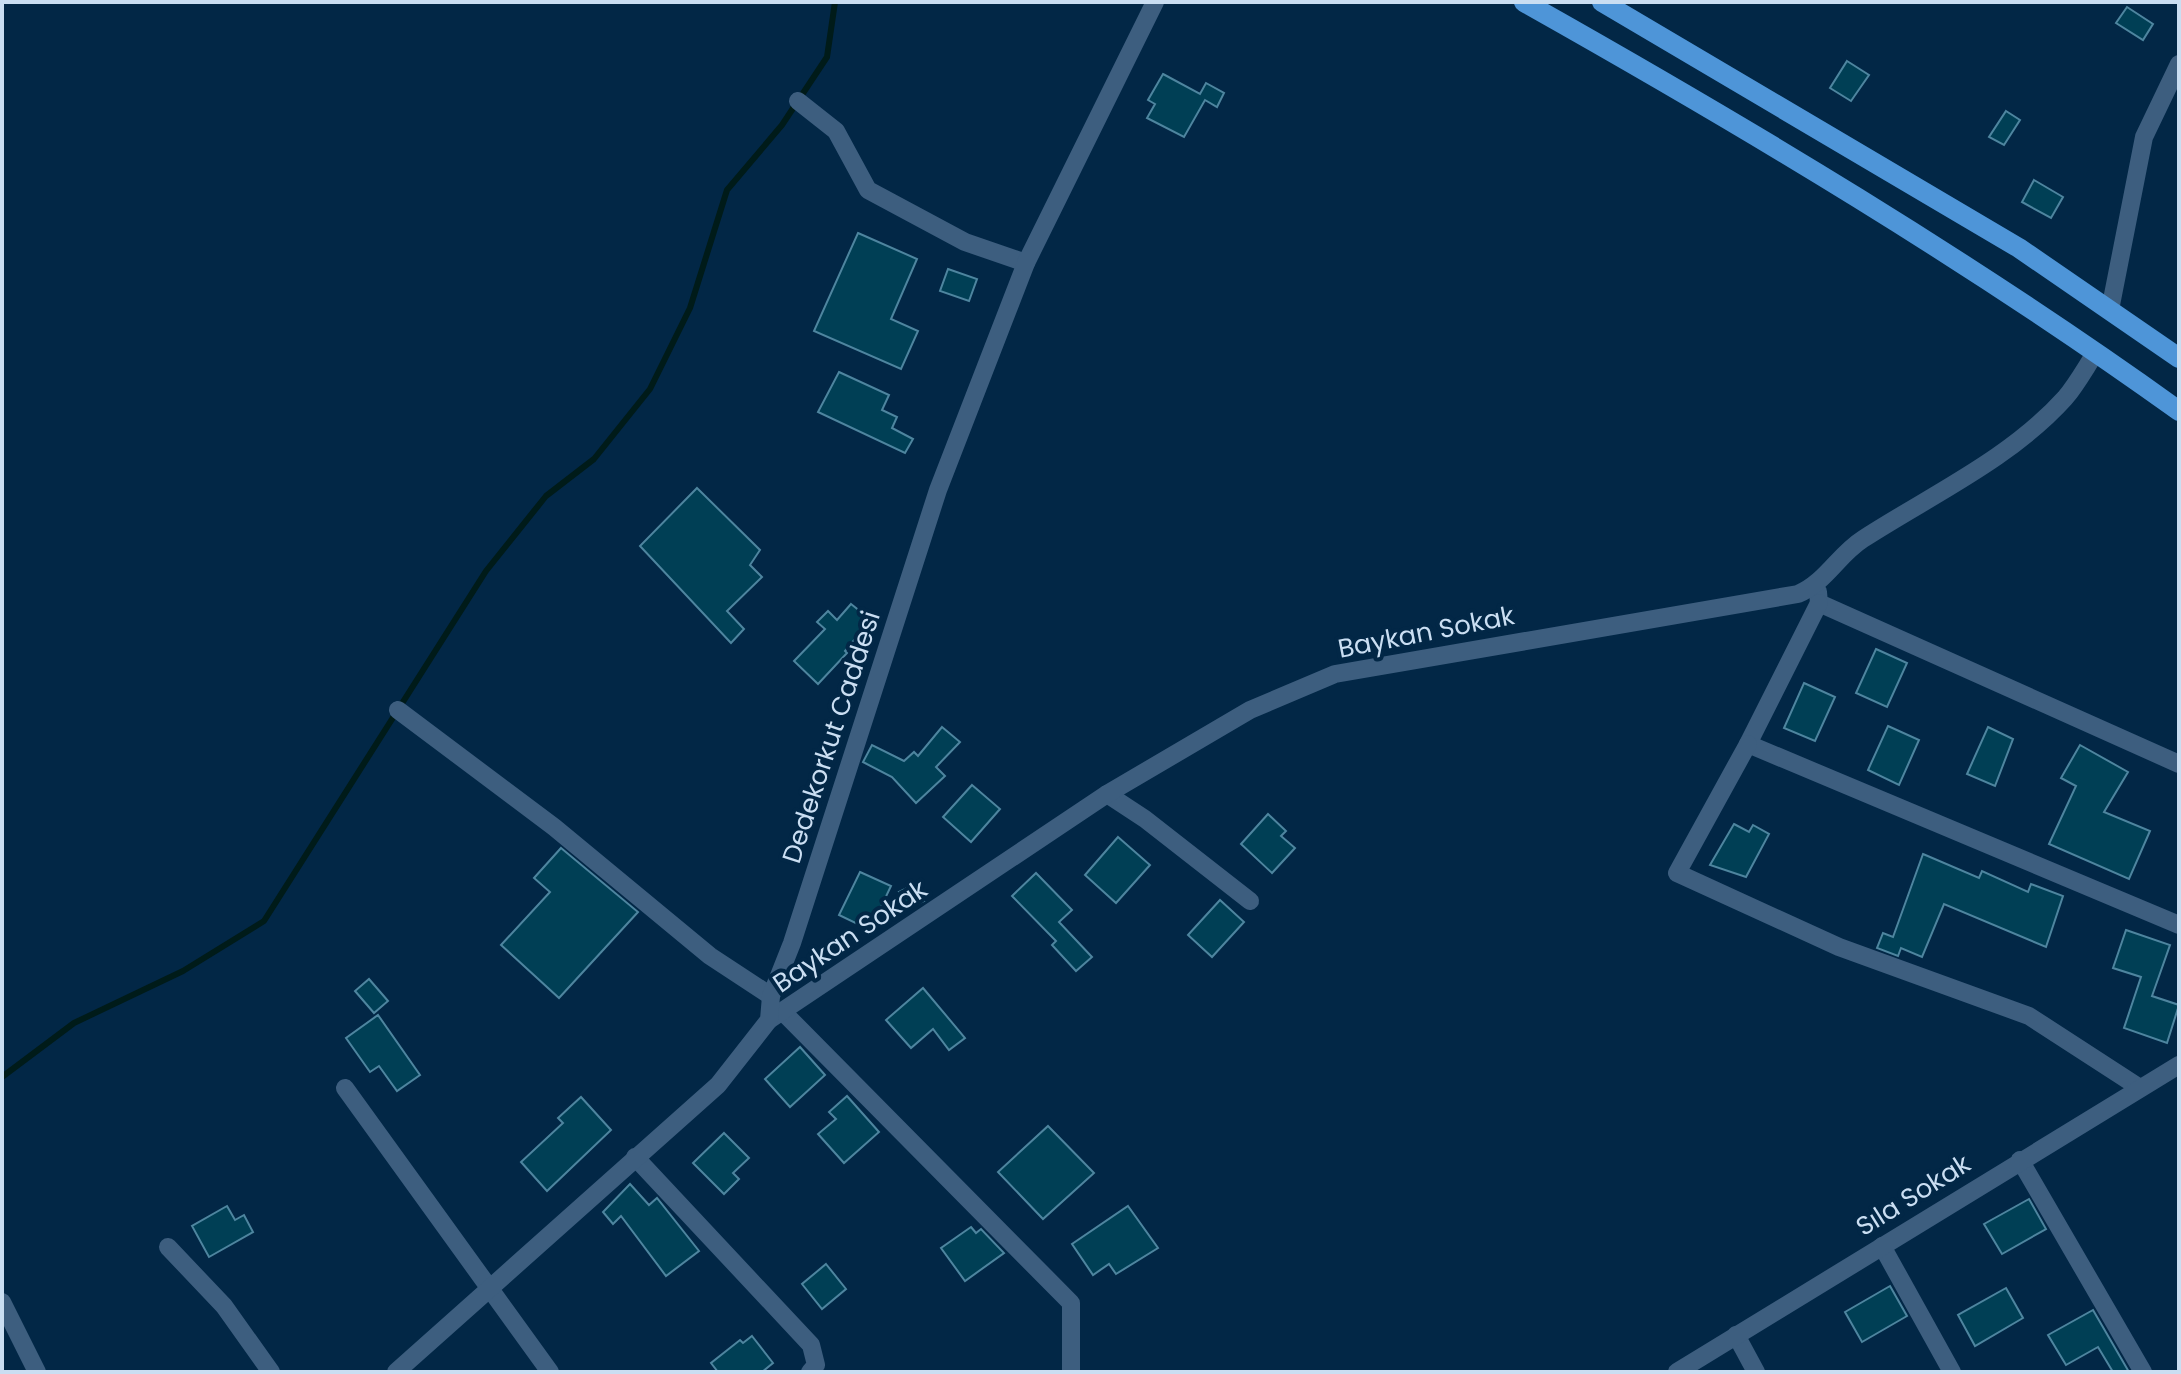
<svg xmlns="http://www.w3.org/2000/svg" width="2181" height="1374" font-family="Poppins,sans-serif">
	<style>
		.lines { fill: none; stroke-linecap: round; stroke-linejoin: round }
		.stream { stroke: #001b19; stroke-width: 6 }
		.building { fill: #003f55; stroke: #4e859f; stroke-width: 2 }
		.minor { stroke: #3d5e7f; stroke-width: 18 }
		.major { stroke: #4e95d8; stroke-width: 20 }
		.labels { text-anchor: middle; stroke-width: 8; stroke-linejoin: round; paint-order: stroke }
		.street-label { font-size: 26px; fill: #cadef2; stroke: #022746 }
	</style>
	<rect width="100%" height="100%" fill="#022746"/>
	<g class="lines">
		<polyline class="stream" points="2,1077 74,1023 183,971 264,921 486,571 546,496 594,459 650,389 690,308 727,190 782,125 827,57 835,2"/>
	</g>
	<g class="building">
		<polygon points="2127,7 2153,24 2143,40 2116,23"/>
		<polygon points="1847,61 1869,75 1851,101 1830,88"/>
		<polygon points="1163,74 1200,94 1206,83 1224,93 1217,107 1205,100 1184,137 1147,118 1155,104 1148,100"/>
		<polygon points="2006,111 2020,120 2004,145 1989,137"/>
		<polygon points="2034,180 2063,197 2051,218 2022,202"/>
		<polygon points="858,233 917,259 891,319 918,331 901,369 814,331"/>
		<polygon points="948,269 977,279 969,301 940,291"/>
		<polygon points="839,372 889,395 882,410 897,417 892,428 913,439 905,453 818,412"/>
		<polygon points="697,488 760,550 750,565 762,577 727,611 744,629 731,643 640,546"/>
		<polygon points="851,604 871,620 845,651 847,653 818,684 794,661 825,629 817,622 828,611 837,620"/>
		<polygon points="1876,649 1907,663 1887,707 1856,693"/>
		<polygon points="1804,683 1835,697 1815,741 1784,728"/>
		<polygon points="1888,726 1919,740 1899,785 1868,770"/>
		<polygon points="942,727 960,742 936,767 945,776 916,803 892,777 863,762 872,745 904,761 914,752 918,756"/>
		<polygon points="1988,727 2013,739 1995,786 1967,774"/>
		<polygon points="2080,745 2128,772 2104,812 2150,831 2129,879 2049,844 2076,786 2061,778"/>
		<polygon points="972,785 1000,809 971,842 943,817"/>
		<polygon points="1268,814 1286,831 1281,836 1295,848 1272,873 1241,844"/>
		<polygon points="1734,824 1749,832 1753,825 1769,834 1746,877 1710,865"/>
		<polygon points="1118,837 1150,865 1116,903 1085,875"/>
		<polygon points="561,848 638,912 559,998 501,945 550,892 534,878"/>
		<polygon points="1923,854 1979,878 1982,871 2028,892 2031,884 2063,896 2046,947 1944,904 1922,957 1901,948 1898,956 1877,948 1883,933 1893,937"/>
		<polygon points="860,872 891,886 870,930 839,915"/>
		<polygon points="1036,873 1072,910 1059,922 1092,957 1076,971 1052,945 1056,941 1012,896"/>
		<polygon points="915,884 924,901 908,908 899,892"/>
		<polygon points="1220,900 1244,922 1212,957 1188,935"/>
		<polygon points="2126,930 2170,945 2152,996 2179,1005 2167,1043 2124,1028 2141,977 2113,968"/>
		<polygon points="369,979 388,1001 374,1013 355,991"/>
		<polygon points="923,988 965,1038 949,1050 933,1029 911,1048 886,1020"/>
		<polygon points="378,1015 420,1075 397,1091 379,1066 370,1072 346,1038"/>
		<polygon points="800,1047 825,1075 790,1107 765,1079"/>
		<polygon points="847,1096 879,1132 844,1163 818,1134 836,1119 829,1112"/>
		<polygon points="581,1097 611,1130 547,1191 521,1162 563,1123 558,1118"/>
		<polygon points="1048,1126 1094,1173 1043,1219 998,1172"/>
		<polygon points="724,1133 749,1158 733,1173 739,1179 724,1194 693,1163"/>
		<polygon points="630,1184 649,1205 657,1198 699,1251 666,1276 621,1216 613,1224 603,1212"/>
		<polygon points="2029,1199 2046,1229 2002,1254 1984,1224"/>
		<polygon points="227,1206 235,1220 244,1215 253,1232 209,1257 192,1226"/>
		<polygon points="1128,1206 1158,1248 1116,1274 1109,1264 1093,1275 1072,1244"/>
		<polygon points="971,1227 976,1233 981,1229 1004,1253 965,1281 941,1248"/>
		<polygon points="826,1264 846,1289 822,1309 802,1284"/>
		<polygon points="1890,1286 1907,1316 1862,1342 1845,1312"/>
		<polygon points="2006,1288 2023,1318 1975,1346 1958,1315"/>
		<polygon points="2093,1310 2129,1372 2113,1372 2098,1347 2066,1365 2048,1335"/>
		<polygon points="752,1336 773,1363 762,1372 718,1372 711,1363 740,1340 743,1343"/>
	</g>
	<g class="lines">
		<g class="minor">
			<polyline points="798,101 836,131 868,190 965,242 1026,263"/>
			<polyline points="2110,310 2144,137 2179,64"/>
			<polyline points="1818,592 1819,603 2179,764"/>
			<polyline points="1819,603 1748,744 2179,925"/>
			<polyline points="398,710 554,827 710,956 771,996"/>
			<polyline points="1748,744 1677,873 1839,947 2029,1016 2140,1088"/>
			<polyline points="1107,794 1145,819 1250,901"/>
			<polyline points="784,1013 1071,1303 1071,1372"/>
			<path d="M769 1020 1107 794 1250 710 1335 674 1798 594C1826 582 1838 555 1863 539 1931 495 2010 459 2065 398 2077 384 2086 367 2096 352"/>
			<polyline points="345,1088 550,1372"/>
			<polyline points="635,1157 811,1345 816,1365 810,1372"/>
			<polyline points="2020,1160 2143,1372"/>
			<polyline points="1882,1246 1952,1372"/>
			<polyline points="168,1247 224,1306 271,1372"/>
			<polyline points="2,1302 37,1372"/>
			<polyline points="1736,1335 1756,1372"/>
			<polyline points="396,1372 718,1085 769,1020 771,996 792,943 938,490 1026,263 1155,2"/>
			<polyline points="1677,1372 2179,1065"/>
		</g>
		<g class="major">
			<path d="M1524 2C1748 128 1970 261 2179 411"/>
			<polyline points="1602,2 2019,248 2179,358"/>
		</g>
	</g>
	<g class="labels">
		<g class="street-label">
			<text transform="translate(1426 632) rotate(-11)" y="9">Baykan Sokak</text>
			<text transform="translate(831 737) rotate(-72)" y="9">Dedekorkut Caddesi</text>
			<text transform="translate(850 936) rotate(-34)" y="9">Baykan Sokak</text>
			<text transform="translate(1913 1195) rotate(-32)" y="9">Sıla Sokak</text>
		</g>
	</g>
	<rect width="2181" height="1374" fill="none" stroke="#cadef2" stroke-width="8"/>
</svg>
